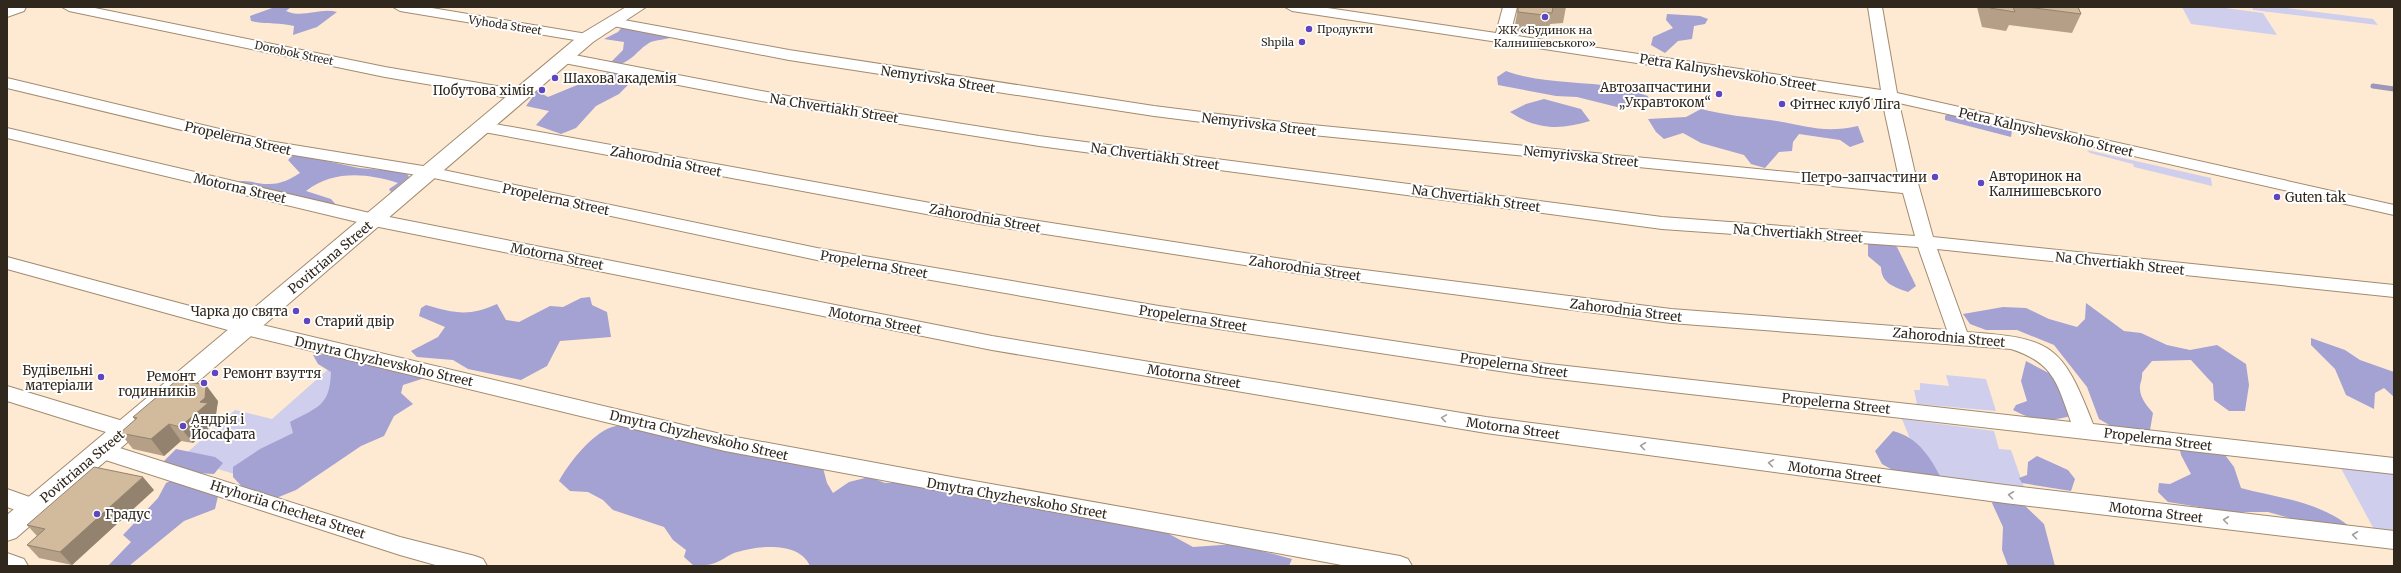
<svg xmlns="http://www.w3.org/2000/svg" width="2401" height="573" font-family="Merriweather,serif">
	<style>
		.green { fill: #cfceed }
		.forest { fill: #a4a1d3 }
		.lines { fill: none; stroke-linecap: round; stroke-linejoin: round }
		.stream { stroke: #9c97b8; stroke-width: 5 }
		.minor-casing { stroke: #a28b6f; stroke-width: 2 }
		.tertiary-casing { stroke: #a28b6f; stroke-width: 2 }
		.minor { fill: #fff; fill-rule: evenodd }
		.tertiary { fill: #fff; fill-rule: evenodd }
		.wall { fill: #b5a087 }
		.shaded-wall { fill: #93826e }
		.building { fill: #d2ba9d; stroke: #93826e }
		.oneway { stroke: #a29e99 }
		.poi-dot { fill: #5f46be; stroke: #fff; stroke-width: 1.5 }
		.labels { text-anchor: middle; stroke-width: 4; stroke-linejoin: round; paint-order: stroke }
		.far-street-label { font-size: 11px; fill: #31281d; stroke: #fff }
		.far-poi-label { font-size: 11px; fill: #31281d; stroke: #fff; text-anchor: start }
		.street-label { font-size: 13px; fill: #31281d; stroke: #fff }
		.poi-label { font-size: 13px; fill: #31281d; stroke: #fff; text-anchor: start }
	</style>
	<rect width="100%" height="100%" fill="#feead2"/>
	<g class="green">
		<polygon points="2182,7 2218,7 2263,13 2277,35 2191,24"/>
		<polygon points="2252,7 2279,7 2373,19 2378,25 2253,10"/>
		<polygon points="2087,150 2211,178 2212,186 2134,167 2133,164 2090,153"/>
		<polygon points="333,365 366,373 251,479 181,458 235,410 272,419"/>
		<polygon points="1946,375 1986,379 1996,411 1917,404 1914,390 1920,390 1920,383 1949,386"/>
		<polygon points="1902,419 1994,431 1999,449 2011,450 2025,490 1926,479"/>
		<polygon points="2337,461 2394,474 2394,532 2375,531"/>
	</g>
	<g class="forest">
		<path d="M275 7H291L286 11C303 19 320 7 337 12L317 27 293 35 294 26C279 22 266 25 251 21L250 16Z"/>
		<polygon points="1667,14 1700,16 1708,19 1705,24 1694,26 1692,39 1678,41 1665,53 1651,45 1653,37 1673,28 1666,20"/>
		<path d="M623 26 676 35C667 41 655 39 649 43 635 52 635 59 618 65L611 62 623 50 624 42 604 39 618 32Z"/>
		<path d="M1506 71C1541 84 1579 81 1616 87 1627 89 1638 93 1648 96L1649 104 1625 109 1577 97 1556 96 1498 85 1497 77Z"/>
		<polygon points="609,72 638,75 619,94 596,106 576,128 561,134 536,125 549,111 526,106 537,91 548,97"/>
		<path d="M1544 99 1581 109 1590 121C1560 130 1537 130 1510 112L1526 104Z"/>
		<path d="M1701 109C1724 115 1747 117 1770 120 1805 125 1822 134 1858 126L1864 142 1850 147 1840 140 1799 134 1793 142 1792 151 1779 152 1765 168 1751 164 1744 155 1701 143 1683 133 1664 139 1656 132 1648 119 1686 117Z"/>
		<polygon points="1951,112 1999,123 2012,130 2011,137 1945,120 1945,116"/>
		<path d="M294 154 359 168 406 172 409 177 391 192 389 189 398 183C367 173 333 170 306 191L331 199 337 206 236 182C246 179 256 184 267 184 279 185 291 179 300 173L288 160Z"/>
		<path d="M1888 242 1897 247 1916 286 1908 292C1894 287 1881 283 1881 267L1868 256V243Z"/>
		<path d="M590 297 592 305 607 312 611 337 560 341 547 366 521 380 468 369 453 360 417 357 411 351 438 337 445 327 419 316 421 308 426 305C454 313 469 317 497 304L506 320 519 322 550 306 563 307 581 298Z"/>
		<path d="M2086 303 2124 331 2141 333 2167 345 2190 350 2217 345 2246 364 2249 385 2245 411H2229L2214 400 2213 384 2191 360 2152 361 2142 373C2143 379 2139 384 2140 389 2140 398 2148 407 2153 413L2150 430H2118L2099 419 2087 387 2054 345 2017 330H1986L1970 324 1963 314 2003 307 2026 308 2049 319 2077 327 2085 319Z"/>
		<polygon points="2311,338 2345,350 2360,360 2394,372 2394,397 2384,388 2375,393 2374,409 2346,395 2335,369 2311,345"/>
		<path d="M349 354 437 374 403 385 401 393 413 404 394 416 384 436 361 446 296 490 269 501 245 490 233 477V467L260 449 293 433 290 422C318 407 330 406 331 372L318 364 313 355Z"/>
		<path d="M2026 361 2058 378 2081 413C2053 421 2040 424 2013 410L2016 405 2027 401 2021 381Z"/>
		<path d="M628 424 823 468 827 483 833 493 849 482 869 477 885 483 919 482 1160 529 1193 547 1236 544 1292 559 1289 566H810C799 540 755 546 734 553 727 556 721 561 715 563 708 566 700 565 693 565L684 557 686 550 673 540 664 527 613 510 603 500 588 492 570 491 559 481C569 463 588 439 607 429 613 426 621 425 628 424Z"/>
		<path d="M1893 431C1920 438 1931 459 1944 483L1900 474 1882 464 1875 451Z"/>
		<path d="M2178 442 2222 451 2234 467 2241 488C2278 498 2322 502 2351 528H2325L2268 512H2230L2168 502 2158 492 2159 483 2170 484 2191 474 2181 455Z"/>
		<polygon points="176,449 215,457 223,463 214,474 195,473 163,462"/>
		<polygon points="2037,456 2068,470 2075,479 2071,491 2022,483 2019,478 2027,475 2028,462"/>
		<polygon points="172,480 218,496 215,509 184,521 129,566 108,566 131,542 123,535 158,498 166,483"/>
		<polygon points="1997,497 2022,503 2044,524 2055,566 2008,566 2002,550 2003,527 1992,503"/>
	</g>
	<g class="lines">
		<polyline class="stream" points="2373,86 2394,89"/>
		<defs>
			<g id="minor">
				<polygon points="62,7 90,7 385,67 520,90 526,92 528,95 526,98 520,100 385,77 69,11"/>
				<polygon points="393,7 426,7 587,34 594,38 587,42 400,11"/>
				<path d="M1285 7H1321L1496 33 1503 7H1517L1510 35 1881 90 1868 7H1882L1897 93 2394 205V215L1899 103 1914 169 1933 237 2394 285V297L1937 249 1967 332C2052 338 2062 344 2093 424L2394 458V474L1540 377 1159 320 817 260 429 177 269 151 7 88V78L269 141 429 167 817 248 1159 306 1540 363 2071 422C2057 383 2054 363 2011 349L1671 323 1309 275 980 224 484 132 478 130 476 127 478 124 484 122 980 212 1309 263 1671 309 1947 330 1918 247 1662 229 1039 146 793 107 564 63 556 58 564 53 793 97 1039 136 1662 217 1915 236 1903 193 1282 132 1154 116 789 60 613 26 606 22 613 18 789 50 1154 106 1282 122 1900 183 1882 100 1292 11Z"/>
				<polygon points="7,128 374,214 992,336 1486,417 2005,485 2394,531 2394,549 2005,503 1486,433 992,350 374,226 7,138"/>
				<polygon points="7,257 246,321 725,435 957,478 1400,556 1408,559 1412,566 1347,566 725,451 246,335 7,269"/>
				<polygon points="7,386 133,424 136,430 133,436 125,438 7,401"/>
				<polygon points="101,442 400,537 475,556 483,559 487,566 439,566 400,555 93,456 90,450 93,444"/>
				<polygon points="7,489 41,501 44,507 41,513 33,516 7,507"/>
				<polygon points="7,553 24,559 28,566 7,566"/>
			</g>
			<g id="tertiary">
				<polygon points="7,7 26,7 24,11 7,17"/>
				<polygon points="626,7 646,7 593,42 16,538 7,541 7,515 581,34"/>
			</g>
		</defs>
		<use href="#minor" class="minor-casing"/>
		<use href="#tertiary" class="tertiary-casing"/>
		<use href="#minor" class="minor"/>
		<use href="#tertiary" class="tertiary"/>
	</g>
	<g class="wall">
		<polygon points="1518,7 1566,7 1563,23 1550,24 1548,32 1540,31 1539,35 1514,31"/>
		<polygon points="1977,7 2078,7 2081,14 2072,33 2009,25 2006,31 1982,27"/>
		<polygon points="218,401 216,414 219,419 193,443 181,441 164,456 133,449 120,433 135,420 133,417"/>
		<polygon points="154,490 72,565 39,558 27,545 37,536 27,525"/>
	</g>
	<g class="shaded-wall">
		<polygon points="206,385 218,401 216,414 219,419 193,443 180,427"/>
		<polygon points="169,424 181,441 164,456 151,439"/>
		<polygon points="143,477 154,490 72,565 60,552"/>
	</g>
	<g class="building">
		<polygon points="1518,7 1553,7 1552,13 1543,12 1543,15 1518,12"/>
		<polygon points="1990,7 2013,7 2015,12 1990,8"/>
		<polygon points="2027,7 2078,7 2081,14"/>
		<polygon points="177,380 206,385 205,398 200,402 208,403 180,427 169,424 151,439 120,433 137,418 133,417"/>
		<polygon points="94,467 143,477 60,552 27,545 45,529 27,525"/>
	</g>
	<defs><path id="oneway-chevron" d="M-2-3.5L2.5 0L-2 3.5" fill="none" stroke-width="1.6" stroke-linecap="round" stroke-linejoin="round"/></defs>
	<g class="oneway">
		<use href="#oneway-chevron" transform="translate(1444 418) rotate(-171)"/>
		<use href="#oneway-chevron" transform="translate(1643 446) rotate(-172)"/>
		<use href="#oneway-chevron" transform="translate(1771 463) rotate(-172)"/>
		<use href="#oneway-chevron" transform="translate(2011 495) rotate(-173)"/>
		<use href="#oneway-chevron" transform="translate(2226 520) rotate(-173)"/>
		<use href="#oneway-chevron" transform="translate(2355 535) rotate(-173)"/>
	</g>
	<g class="poi-dot">
		<circle cx="1545" cy="17" r="4"/>
		<circle cx="1309" cy="29" r="4"/>
		<circle cx="1302" cy="42" r="4"/>
		<circle cx="555" cy="78" r="4"/>
		<circle cx="542" cy="90" r="4"/>
		<circle cx="1719" cy="94" r="4"/>
		<circle cx="1782" cy="104" r="4"/>
		<circle cx="1935" cy="177" r="4"/>
		<circle cx="1981" cy="183" r="4"/>
		<circle cx="2277" cy="197" r="4"/>
		<circle cx="296" cy="311" r="4"/>
		<circle cx="307" cy="321" r="4"/>
		<circle cx="215" cy="373" r="4"/>
		<circle cx="101" cy="377" r="4"/>
		<circle cx="204" cy="383" r="4"/>
		<circle cx="183" cy="426" r="4"/>
		<circle cx="97" cy="514" r="4"/>
	</g>
	<g class="labels">
		<g class="far-street-label">
			<text transform="translate(505 25) rotate(9)" y="4">Vyhoda Street</text>
			<text transform="translate(294 53) rotate(12)" y="4">Dorobok Street</text>
		</g>
		<g class="far-poi-label">
			<text x="1317" y="33">Продукти</text>
			<text x="1545" y="34" text-anchor="middle">ЖК «Будинок на<tspan x="1545" dy="13">Калнишевського»</tspan></text>
			<text x="1294" y="46" text-anchor="end">Shpila</text>
		</g>
		<g class="street-label">
			<text transform="translate(1728 72) rotate(9)" y="5">Petra Kalnyshevskoho Street</text>
			<text transform="translate(938 79) rotate(9)" y="5">Nemyrivska Street</text>
			<text transform="translate(834 108) rotate(9)" y="5">Na Chvertiakh Street</text>
			<text transform="translate(1259 124) rotate(7)" y="5">Nemyrivska Street</text>
			<text transform="translate(2046 132) rotate(13)" y="5">Petra Kalnyshevskoho Street</text>
			<text transform="translate(238 138) rotate(13)" y="5">Propelerna Street</text>
			<text transform="translate(1155 156) rotate(8)" y="5">Na Chvertiakh Street</text>
			<text transform="translate(1581 156) rotate(6)" y="5">Nemyrivska Street</text>
			<text transform="translate(666 161) rotate(11)" y="5">Zahorodnia Street</text>
			<text transform="translate(240 188) rotate(13)" y="5">Motorna Street</text>
			<text transform="translate(1476 198) rotate(8)" y="5">Na Chvertiakh Street</text>
			<text transform="translate(556 199) rotate(12)" y="5">Propelerna Street</text>
			<text transform="translate(985 218) rotate(10)" y="5">Zahorodnia Street</text>
			<text transform="translate(1798 233) rotate(4)" y="5">Na Chvertiakh Street</text>
			<text transform="translate(557 256) rotate(11)" y="5">Motorna Street</text>
			<text transform="translate(330 257) rotate(-40)" y="5">Povitriana Street</text>
			<text transform="translate(2120 263) rotate(6)" y="5">Na Chvertiakh Street</text>
			<text transform="translate(874 264) rotate(10)" y="5">Propelerna Street</text>
			<text transform="translate(1305 268) rotate(8)" y="5">Zahorodnia Street</text>
			<text transform="translate(1626 310) rotate(7)" y="5">Zahorodnia Street</text>
			<text transform="translate(1193 318) rotate(9)" y="5">Propelerna Street</text>
			<text transform="translate(875 320) rotate(11)" y="5">Motorna Street</text>
			<text transform="translate(1949 337) rotate(5)" y="5">Zahorodnia Street</text>
			<text transform="translate(384 361) rotate(13)" y="5">Dmytra Chyzhevskoho Street</text>
			<text transform="translate(1514 365) rotate(8)" y="5">Propelerna Street</text>
			<text transform="translate(1194 376) rotate(9)" y="5">Motorna Street</text>
			<text transform="translate(1836 403) rotate(6)" y="5">Propelerna Street</text>
			<text transform="translate(1513 428) rotate(8)" y="5">Motorna Street</text>
			<text transform="translate(699 435) rotate(13)" y="5">Dmytra Chyzhevskoho Street</text>
			<text transform="translate(2158 439) rotate(7)" y="5">Propelerna Street</text>
			<text transform="translate(82 466) rotate(-40)" y="5">Povitriana Street</text>
			<text transform="translate(1835 472) rotate(8)" y="5">Motorna Street</text>
			<text transform="translate(1017 498) rotate(10)" y="5">Dmytra Chyzhevskoho Street</text>
			<text transform="translate(288 509) rotate(18)" y="5">Hryhoriia Checheta Street</text>
			<text transform="translate(2156 512) rotate(7)" y="5">Motorna Street</text>
		</g>
		<g class="poi-label">
			<text x="563" y="83">Шахова академія</text>
			<text x="1711" y="92" text-anchor="end">Автозапчастини<tspan x="1711" dy="15">„Укравтоком“</tspan></text>
			<text x="534" y="95" text-anchor="end">Побутова хімія</text>
			<text x="1790" y="109">Фітнес клуб Ліга</text>
			<text x="1989" y="181">Авторинок на<tspan x="1989" dy="15">Калнишевського</tspan></text>
			<text x="1927" y="182" text-anchor="end">Петро-запчастини</text>
			<text x="2285" y="202">Guten tak</text>
			<text x="288" y="316" text-anchor="end">Чарка до свята</text>
			<text x="315" y="326">Старий двір</text>
			<text x="93" y="375" text-anchor="end">Будівельні<tspan x="93" dy="15">матеріали</tspan></text>
			<text x="223" y="378">Ремонт взуття</text>
			<text x="196" y="381" text-anchor="end">Ремонт<tspan x="196" dy="15">годинників</tspan></text>
			<text x="191" y="424">Андрія і<tspan x="191" dy="15">Йосафата</tspan></text>
			<text x="105" y="519">Градус</text>
		</g>
	</g>
	<rect width="2401" height="573" fill="none" stroke="#31281d" stroke-width="16"/>
</svg>
